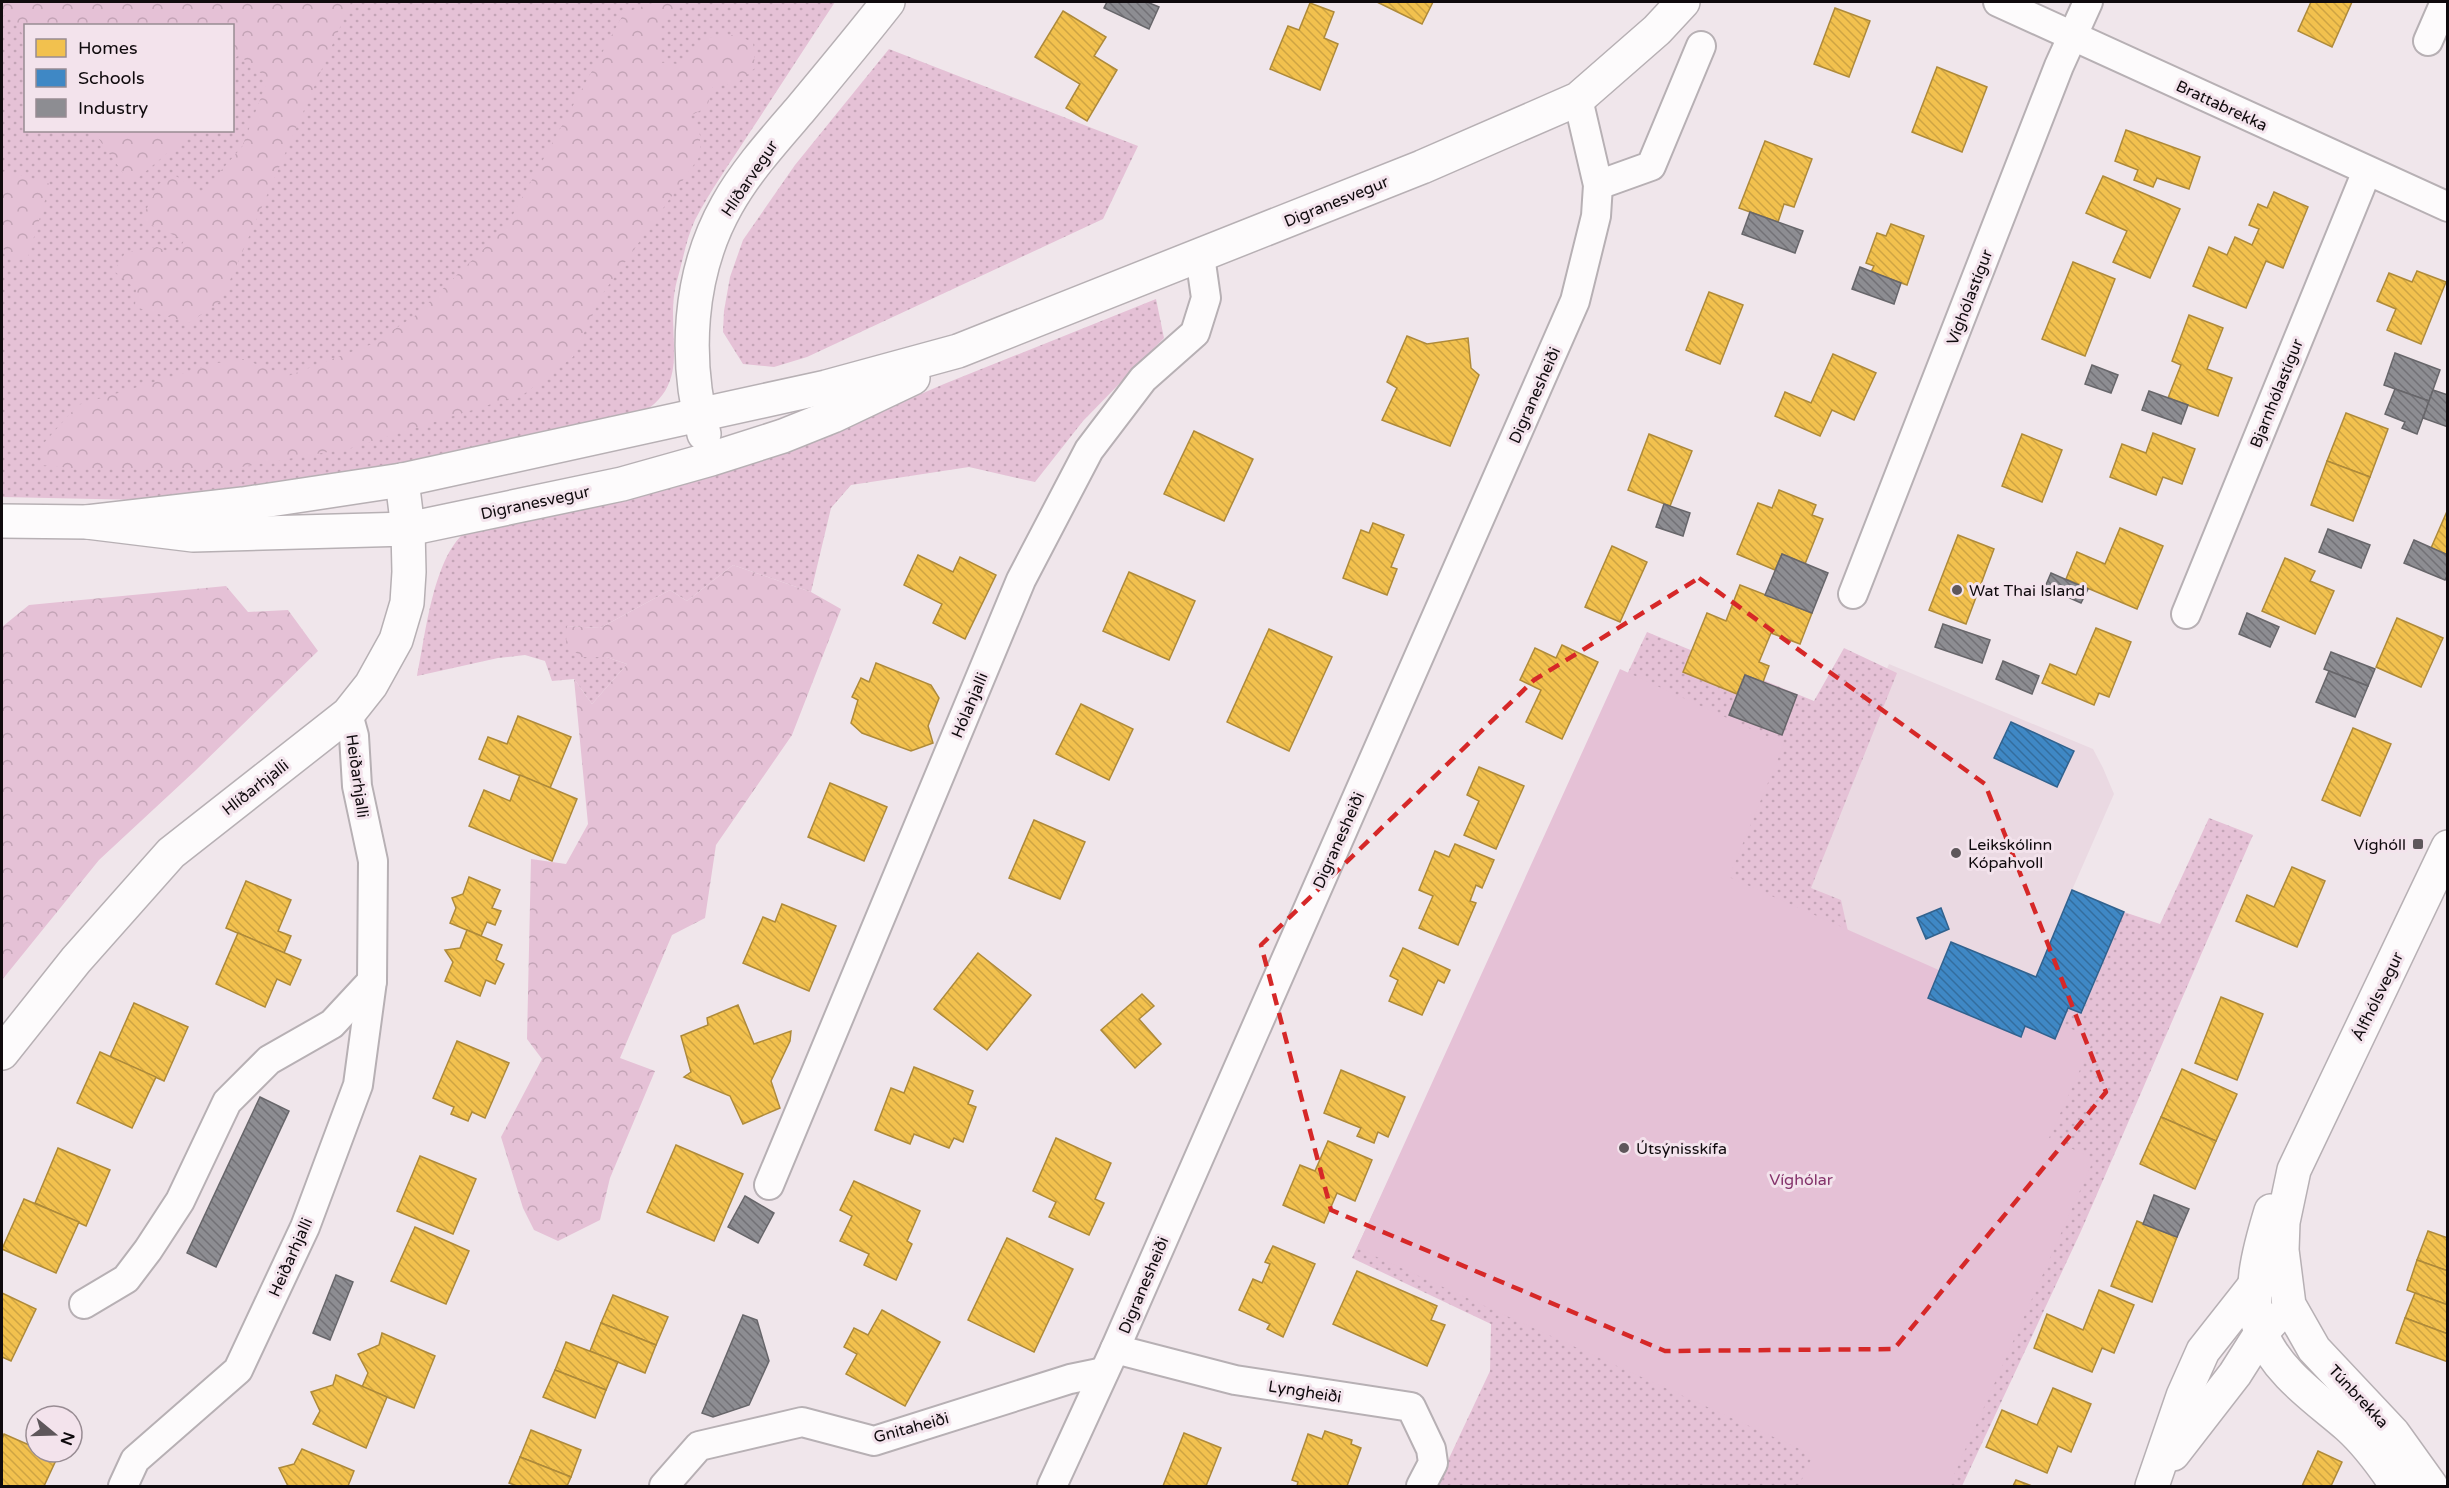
<svg xmlns="http://www.w3.org/2000/svg" width="2449" height="1488" font-family="'Varela Round',sans-serif">
	<style>
		.built { fill: #ead9e2 }
		.grass { fill: url(#grass-dots); fill-rule: evenodd }
		.forest { fill: url(#forest-crowns) }
		.green { fill: #e5c1d6 }
		.homes { fill: url(#homes-back-hatch); stroke: #ae8a3a; stroke-width: 1.5 }
		.schools { fill: url(#schools-back-hatch); stroke: #31628e; stroke-width: 1.5 }
		.industry { fill: url(#industry-back-hatch); stroke: #67666a; stroke-width: 1.5 }
		.lines { fill: none; stroke-linecap: round; stroke-linejoin: round }
		.street-casing { stroke: #b7b0b4; stroke-width: 32 }
		.secondary-casing { stroke: #b7b0b4; stroke-width: 36 }
		.street { stroke: #fdfbfc; stroke-width: 28 }
		.secondary { stroke: #fdfbfc; stroke-width: 33 }
		.marked { fill: none; stroke: #d62828; stroke-width: 4.5; stroke-dasharray: 12 8; stroke-linejoin: round }
		.poi-dot { fill: #5e575b; stroke: #f3e3ec; stroke-width: 2 }
		.labels { text-anchor: middle; stroke-width: 6; stroke-linejoin: round; paint-order: stroke }
		.street-label { font-size: 16px; fill: #0f0a0d; stroke: #f3e3ec }
		.poi-label { font-size: 16px; fill: #0f0a0d; stroke: #f3e3ec; text-anchor: start }
		.park-label { font-size: 16px; fill: #84336b; stroke: #f3e3ec }
	</style>
	<defs>
		<pattern id="grass-dots" width="8" height="8" patternUnits="userSpaceOnUse" patternTransform="scale(1.5)"><rect width="8" height="8" fill="#e5c1d6"/><path d="M2 2h.1M6 6h.1" fill="none" stroke="#c3a4b6" stroke-width="1.8" stroke-linecap="round"/></pattern>
		<pattern id="forest-crowns" width="20" height="18" patternUnits="userSpaceOnUse" patternTransform="scale(1.5)"><rect width="20" height="18" fill="#e5c1d6"/><path d="M2 6a3 3 0 1 1 6 0M12 15a3 3 0 1 1 6 0" fill="none" stroke="#c3a4b6"/></pattern>
		<pattern id="homes-back-hatch" width="6" height="6" patternUnits="userSpaceOnUse" patternTransform="scale(1.5)"><rect width="6" height="6" fill="#f2c14e"/><path d="M-1 5l2 2M0 0l6 6M5-1l2 2" fill="none" stroke="#cea443"/></pattern>
		<pattern id="schools-back-hatch" width="6" height="6" patternUnits="userSpaceOnUse" patternTransform="scale(1.5)"><rect width="6" height="6" fill="#3f88c5"/><path d="M-1 5l2 2M0 0l6 6M5-1l2 2" fill="none" stroke="#336d9e"/></pattern>
		<pattern id="industry-back-hatch" width="6" height="6" patternUnits="userSpaceOnUse" patternTransform="scale(1.5)"><rect width="6" height="6" fill="#8d8d92"/><path d="M-1 5l2 2M0 0l6 6M5-1l2 2" fill="none" stroke="#727176"/></pattern>
	</defs>
	<rect width="100%" height="100%" fill="#f0e6eb"/>
	<polygon class="built" points="1889,664 2093,749 2103,768 2114,794 2072,890 2124,912 2081,1013 2055,1039 1855,963 1810,888 1834,828 1861,728"/>
	<g class="grass">
		<path d="M2 2H835C806 46 777 91 748 135 730 163 710 191 695 220 687 237 683 259 678 277 660 336 703 389 624 422L491 443 344 475 143 500 2 497ZM26 26H232V130H26Z"/>
		<polygon points="889,49 1138,146 1103,219 807,357 774,367 743,364 723,332 724,311 730,277 743,240 795,165"/>
		<path d="M1156 299 1164 338 1083 421 1035 482 969 467 851 485 831 508 811 592 733 565 687 601 670 590 600 628 567 626 581 657H606L627 664 592 704 574 679 552 681 545 661 525 655 498 658 417 676C426 634 433 554 469 529L847 426 944 384Z"/>
		<polygon points="1647,632 1814,701 1844,648 1897,673 1811,888 1841,900 1855,963 2055,1039 2068,1008 2082,1013 2124,912 2160,924 2209,818 2253,835 2081,1231 1962,1486 1436,1486 1490,1371 1491,1324 1352,1258"/>
	</g>
	<g class="forest">
		<polygon points="2,2 351,2 221,301 189,323 135,307 136,289 114,271 125,253 157,247 177,255 184,240 141,220 159,184 173,174 201,193 242,147 268,79 239,55 233,60 232,26 26,26 25,38 8,13 2,17"/>
		<polygon points="655,2 684,2 659,28 660,62 678,64 704,38 735,35 753,42 755,68 735,85 714,83 707,107 688,117 700,135 700,156 601,296 573,357 524,394 351,448 235,468 71,468 42,465 42,445 78,405 218,363 243,359 288,376 372,344 416,315 506,227 624,13"/>
		<polygon points="93,131 189,131 185,138 131,184"/>
		<polygon points="6,171 50,184 27,260 9,259 2,246 2,172"/>
		<polygon points="733,565 811,592 841,609 792,735 716,845 705,918 672,935 620,1058 655,1071 610,1178 600,1220 558,1241 534,1230 523,1208 501,1137 542,1059 527,1039 531,859 566,864 588,824 574,679 592,704 627,664 606,657 581,657 566,644 567,626 600,628 670,590 687,601"/>
		<polygon points="226,586 248,612 288,610 318,651 196,770 99,860 2,980 2,627 29,605"/>
	</g>
	<polygon class="green" points="1620,669 1784,744 1729,877 2094,1039 2049,1138 2094,1159 1949,1486 1799,1486 1813,1455 1357,1248"/>
	<g class="homes">
		<polygon points="1377,2 1433,2 1422,24"/>
		<polygon points="2311,2 2352,2 2332,47 2298,31"/>
		<polygon points="1310,3 1334,12 1324,38 1338,44 1320,90 1270,69 1288,26 1299,30"/>
		<polygon points="1835,8 1870,21 1849,77 1814,64"/>
		<polygon points="1063,11 1106,37 1094,56 1117,70 1087,121 1066,108 1080,84 1035,57"/>
		<polygon points="1937,67 1987,87 1962,152 1912,132"/>
		<polygon points="2126,130 2200,157 2189,189 2157,178 2153,187 2134,180 2138,170 2115,161"/>
		<polygon points="1765,141 1812,159 1794,207 1784,204 1778,222 1739,208"/>
		<polygon points="2103,176 2180,209 2150,278 2113,262 2127,231 2086,213"/>
		<polygon points="2274,192 2308,207 2283,268 2266,261 2246,308 2193,286 2209,247 2227,255 2235,237 2252,245 2259,229 2249,225 2258,204 2267,208"/>
		<polygon points="1891,224 1924,236 1907,285 1871,272 1874,266 1866,263 1877,233 1886,236"/>
		<polygon points="2073,262 2115,279 2085,356 2042,339"/>
		<polygon points="2417,271 2446,282 2421,344 2387,330 2396,309 2377,301 2389,273 2412,282"/>
		<polygon points="1709,292 1743,305 1720,364 1686,350"/>
		<polygon points="2189,315 2223,328 2207,369 2232,378 2218,416 2168,398 2181,365 2172,361"/>
		<polygon points="1407,336 1427,344 1468,338 1471,368 1479,375 1450,446 1382,420 1397,388 1387,382"/>
		<polygon points="1833,354 1876,373 1854,420 1832,410 1820,436 1775,416 1785,392 1811,403"/>
		<polygon points="2346,413 2388,429 2370,477 2327,461"/>
		<polygon points="1194,431 1253,459 1224,521 1164,494"/>
		<polygon points="2153,433 2195,449 2182,484 2163,477 2156,495 2110,477 2122,444 2146,453"/>
		<polygon points="1649,434 1692,451 1670,506 1628,490"/>
		<polygon points="2022,434 2062,450 2042,502 2002,486"/>
		<polygon points="2327,461 2370,477 2353,521 2311,505"/>
		<polygon points="1779,490 1816,505 1812,515 1823,519 1805,564 1782,554 1775,570 1737,554 1758,503 1772,508"/>
		<polygon points="2448,509 2448,555 2431,548"/>
		<polygon points="1373,523 1404,535 1391,567 1397,569 1387,595 1343,578 1361,530 1369,533"/>
		<polygon points="2120,528 2163,546 2137,609 2066,579 2077,552 2105,564"/>
		<polygon points="1958,535 1994,549 1966,624 1929,610"/>
		<polygon points="1612,546 1647,562 1620,622 1585,607"/>
		<polygon points="918,555 953,572 960,557 996,575 965,639 933,623 942,604 904,585"/>
		<polygon points="2285,558 2315,571 2310,581 2334,591 2315,634 2262,611"/>
		<polygon points="1129,572 1195,601 1169,660 1103,631"/>
		<polygon points="1740,585 1812,613 1800,644 1771,633 1759,662 1769,666 1763,682 1745,675 1737,694 1683,672 1707,613 1726,621"/>
		<polygon points="2397,618 2443,638 2421,687 2376,667"/>
		<polygon points="2096,628 2131,642 2109,697 2099,693 2094,705 2042,683 2050,664 2076,675"/>
		<polygon points="1269,629 1332,657 1289,751 1227,722"/>
		<polygon points="1562,645 1598,662 1562,739 1526,722 1541,690 1520,680 1535,648 1556,658"/>
		<polygon points="876,663 931,685 939,698 928,726 933,743 911,751 862,733 851,723 858,700 852,697 861,678 869,682"/>
		<polygon points="1081,704 1133,729 1109,780 1056,754"/>
		<polygon points="518,716 571,737 550,788 479,759 488,737 507,744"/>
		<polygon points="2353,728 2391,744 2360,816 2322,800"/>
		<polygon points="1479,767 1524,786 1496,849 1464,835 1479,801 1467,795"/>
		<polygon points="520,775 577,799 552,861 469,826 484,790 510,801"/>
		<polygon points="830,783 887,807 864,861 808,837"/>
		<polygon points="1034,820 1085,842 1060,899 1009,878"/>
		<polygon points="1455,844 1494,860 1482,888 1476,885 1470,901 1476,903 1458,945 1419,928 1433,896 1419,890 1435,851 1449,857"/>
		<polygon points="2292,867 2325,881 2297,947 2236,921 2247,895 2274,907"/>
		<polygon points="469,877 500,890 492,908 501,911 495,925 487,922 481,936 450,923 456,908 452,898 463,894"/>
		<polygon points="246,881 291,900 278,931 291,936 284,953 226,928"/>
		<polygon points="782,904 836,926 809,991 743,963 763,917 775,922"/>
		<polygon points="467,930 502,945 496,960 504,964 495,984 486,980 480,996 445,981 453,962 445,950 460,948"/>
		<polygon points="238,933 301,960 290,985 277,979 265,1007 216,984"/>
		<polygon points="1403,948 1450,970 1444,983 1438,980 1422,1015 1389,1001 1398,980 1390,976"/>
		<polygon points="978,953 1031,995 987,1050 934,1009"/>
		<polygon points="1142,994 1154,1006 1139,1019 1161,1044 1135,1068 1101,1030"/>
		<polygon points="2221,997 2263,1014 2237,1080 2195,1063"/>
		<polygon points="134,1003 188,1027 164,1081 110,1057"/>
		<polygon points="738,1005 754,1044 791,1031 790,1041 771,1081 780,1108 743,1124 730,1096 684,1077 691,1072 681,1036 708,1025 707,1018"/>
		<polygon points="457,1041 509,1063 485,1118 472,1112 468,1121 451,1114 454,1107 433,1098"/>
		<polygon points="100,1052 156,1077 132,1128 77,1103"/>
		<polygon points="914,1067 973,1091 968,1104 976,1107 963,1142 954,1138 949,1148 914,1134 910,1144 875,1130 891,1088 904,1093"/>
		<polygon points="2182,1069 2237,1094 2216,1141 2161,1117"/>
		<polygon points="1341,1070 1405,1097 1388,1137 1378,1132 1374,1143 1357,1136 1361,1128 1324,1113"/>
		<polygon points="2161,1117 2216,1141 2195,1189 2140,1164"/>
		<polygon points="1056,1138 1111,1163 1095,1199 1104,1203 1089,1235 1049,1217 1056,1202 1033,1191"/>
		<polygon points="1328,1141 1372,1160 1355,1201 1337,1193 1324,1223 1283,1205 1300,1165 1315,1171"/>
		<polygon points="676,1145 743,1174 714,1241 647,1212"/>
		<polygon points="58,1148 110,1170 86,1226 35,1203"/>
		<polygon points="420,1156 476,1179 453,1234 397,1211"/>
		<polygon points="854,1181 920,1211 907,1241 912,1244 896,1280 864,1265 869,1254 840,1241 852,1216 840,1210"/>
		<polygon points="24,1199 79,1222 56,1273 2,1249"/>
		<polygon points="2137,1221 2177,1237 2152,1302 2111,1286"/>
		<polygon points="415,1227 469,1251 446,1304 391,1281"/>
		<polygon points="2428,1231 2448,1238 2448,1271 2417,1260"/>
		<polygon points="1007,1238 1073,1269 1034,1352 968,1320"/>
		<polygon points="1273,1246 1315,1264 1283,1337 1267,1329 1270,1324 1239,1310 1253,1279 1262,1283 1270,1264 1265,1262"/>
		<polygon points="2417,1260 2448,1271 2448,1305 2407,1290"/>
		<polygon points="1357,1271 1437,1306 1431,1320 1445,1325 1427,1366 1333,1324"/>
		<polygon points="2099,1290 2134,1305 2114,1353 2102,1348 2092,1372 2034,1348 2047,1314 2083,1330"/>
		<polygon points="2,1293 36,1309 11,1361 2,1357"/>
		<polygon points="2415,1293 2448,1305 2448,1334 2405,1318"/>
		<polygon points="613,1295 668,1317 656,1345 601,1323"/>
		<polygon points="882,1310 940,1342 905,1406 846,1374 857,1354 844,1347 854,1328 868,1335"/>
		<polygon points="2405,1318 2448,1334 2448,1362 2396,1343"/>
		<polygon points="601,1323 656,1345 645,1373 590,1351"/>
		<polygon points="382,1333 435,1356 414,1408 362,1387 368,1373 358,1354 379,1345"/>
		<polygon points="566,1342 618,1362 606,1390 555,1370"/>
		<polygon points="555,1370 606,1390 595,1418 543,1397"/>
		<polygon points="336,1375 387,1397 366,1448 313,1424 320,1411 311,1392 333,1385"/>
		<polygon points="2053,1388 2091,1404 2071,1452 2058,1446 2047,1473 1986,1447 2002,1410 2037,1425"/>
		<polygon points="531,1430 581,1450 571,1477 520,1457"/>
		<polygon points="1325,1431 1352,1440 1351,1444 1361,1448 1347,1486 1297,1486 1298,1482 1292,1480 1308,1434 1322,1439"/>
		<polygon points="1184,1433 1221,1448 1206,1486 1163,1486"/>
		<polygon points="4,1434 36,1448 36,1452 44,1452 57,1458 44,1486 2,1486 2,1439"/>
		<polygon points="302,1449 354,1471 348,1486 288,1486 279,1468 294,1464"/>
		<polygon points="2318,1451 2342,1462 2331,1486 2302,1486"/>
		<polygon points="520,1457 571,1477 567,1486 517,1486 509,1483"/>
		<polygon points="2016,1480 2032,1486 2013,1486"/>
	</g>
	<g class="schools">
		<polygon points="2011,722 2074,751 2057,787 1994,758"/>
		<polygon points="2072,890 2124,912 2081,1013 2068,1008 2055,1039 2025,1026 2021,1037 1928,998 1951,942 2036,977"/>
		<polygon points="1941,908 1949,929 1926,939 1917,918"/>
	</g>
	<g class="industry">
		<polygon points="1107,2 1147,2 1159,7 1149,29 1104,8"/>
		<polygon points="1750,212 1803,231 1795,253 1742,234"/>
		<polygon points="1860,267 1901,283 1894,304 1852,289"/>
		<polygon points="2395,353 2440,370 2429,401 2384,385"/>
		<polygon points="2092,365 2118,375 2111,393 2085,384"/>
		<polygon points="2395,389 2429,401 2417,434 2402,428 2405,422 2385,414"/>
		<polygon points="2433,390 2448,395 2448,427 2423,418"/>
		<polygon points="2149,391 2188,405 2181,424 2142,410"/>
		<polygon points="1664,504 1690,513 1683,536 1656,527"/>
		<polygon points="2328,529 2370,545 2361,568 2319,552"/>
		<polygon points="2414,540 2448,555 2448,574 2445,580 2404,563"/>
		<polygon points="1782,554 1828,573 1812,613 1765,595"/>
		<polygon points="2051,573 2088,589 2081,603 2045,587"/>
		<polygon points="2247,613 2279,627 2270,647 2239,634"/>
		<polygon points="1943,624 1990,640 1982,663 1935,647"/>
		<polygon points="2331,652 2375,669 2368,686 2324,669"/>
		<polygon points="2003,661 2039,676 2032,694 1996,679"/>
		<polygon points="2329,671 2368,686 2355,717 2316,702"/>
		<polygon points="1745,675 1797,695 1782,735 1729,715"/>
		<polygon points="260,1097 289,1111 216,1267 187,1253"/>
		<polygon points="2154,1195 2189,1209 2177,1237 2143,1224"/>
		<polygon points="745,1196 774,1213 758,1243 728,1227"/>
		<polygon points="336,1275 353,1282 330,1340 313,1333"/>
		<polygon points="743,1315 757,1320 769,1361 749,1405 713,1417 702,1413"/>
	</g>
	<g class="lines">
		<defs>
			<g id="street">
				<polyline points="1998,2 2448,207"/>
				<polyline points="2428,41 2445,2"/>
				<polyline points="1598,185 1651,166 1701,46"/>
				<polyline points="1853,594 2059,66 2088,2"/>
				<polyline points="2186,614 2367,171"/>
				<polyline points="769,1185 1021,580 1089,450 1143,379 1195,333 1206,298 1200,256"/>
				<polyline points="84,1304 126,1279 148,1250 180,1201 227,1102 269,1060 332,1024 372,981"/>
				<polyline points="1115,1349 1235,1380 1411,1407 1431,1449 1433,1463 1421,1486"/>
				<polyline points="123,1486 135,1460 238,1370 305,1227 358,1085 372,981 373,861 357,786 354,736 348,714"/>
				<polyline points="664,1486 699,1446 802,1422 874,1441 1070,1379 1104,1372"/>
				<polyline points="1052,1486 1115,1349 1575,301 1596,216 1598,185 1578,99"/>
			</g>
			<g id="secondary">
				<path d="M704 434C684 359 688 274 727 205 746 171 774 140 799 111 829 75 859 39 888 2"/>
				<polyline points="2,521 87,522 193,535 408,529 622,484 711,459 783,436 833,416 913,378"/>
				<polyline points="87,522 243,504 402,480 826,387 958,351 1422,167 1578,99 1657,30 1683,2"/>
				<polyline points="2,1053 76,960 171,853 348,714 371,685 396,640 407,603 409,572 408,529 402,480"/>
				<path d="M2271 1211C2260 1247 2246 1295 2261 1332 2276 1372 2317 1399 2348 1426 2367 1443 2383 1465 2397 1486"/>
				<polyline points="2173,1454 2235,1374 2261,1333 2273,1320"/>
				<polyline points="2152,1486 2183,1396 2203,1351 2255,1285 2264,1282"/>
				<polyline points="2431,1486 2393,1433 2314,1349 2289,1305 2282,1250 2283,1222 2294,1170 2448,847"/>
			</g>
		</defs>
		<use href="#street" class="street-casing"/>
		<use href="#secondary" class="secondary-casing"/>
		<use href="#street" class="street"/>
		<use href="#secondary" class="secondary"/>
	</g>
	<path class="marked" d="M1699 578 1985 784 2106 1092 1894 1349 1665 1351 1331 1210 1261 945 1534 680Z"/>
	<g class="poi-dot">
		<circle cx="1957" cy="590" r="6"/>
		<rect x="2412" y="838" width="12" height="12" rx="3"/>
		<circle cx="1956" cy="853" r="6"/>
		<circle cx="1624" cy="1148" r="6"/>
	</g>
	<g class="labels">
		<g class="street-label">
			<text transform="translate(2222 105) rotate(25)" y="6">Brattabrekka</text>
			<text transform="translate(749 178) rotate(-56)" y="6">Hlíðarvegur</text>
			<text transform="translate(1336 201) rotate(-22)" y="6">Digranesvegur</text>
			<text transform="translate(1969 297) rotate(-69)" y="6">Víghólastígur</text>
			<text transform="translate(2276 393) rotate(-68)" y="6">Bjarnhólastígur</text>
			<text transform="translate(1534 395) rotate(-66)" y="6">Digranesheiði</text>
			<text transform="translate(535 502) rotate(-12)" y="6">Digranesvegur</text>
			<text transform="translate(969 705) rotate(-67)" y="6">Hólahjalli</text>
			<text transform="translate(358 776) rotate(82)" y="6">Heiðarhjalli</text>
			<text transform="translate(255 787) rotate(-38)" y="6">Hlíðarhjalli</text>
			<text transform="translate(1338 840) rotate(-66)" y="6">Digranesheiði</text>
			<text transform="translate(2377 996) rotate(-64)" y="6">Álfhólsvegur</text>
			<text transform="translate(290 1257) rotate(-66)" y="6">Heiðarhjalli</text>
			<text transform="translate(1143 1285) rotate(-67)" y="6">Digranesheiði</text>
			<text transform="translate(1305 1391) rotate(9)" y="6">Lyngheiði</text>
			<text transform="translate(2359 1396) rotate(47)" y="6">Túnbrekka</text>
			<text transform="translate(911 1427) rotate(-15)" y="6">Gnitaheiði</text>
		</g>
		<g class="poi-label">
			<text x="1969" y="596">Wat Thai Island</text>
			<text x="1968" y="850">Leikskólinn<tspan x="1968" dy="18">Kópahvoll</tspan></text>
			<text x="2406" y="850" text-anchor="end">Víghóll</text>
			<text x="1636" y="1154">Útsýnisskífa</text>
		</g>
		<g class="park-label">
			<text x="1801" y="1185">Víghólar</text>
		</g>
	</g>
	<rect width="2449" height="1488" fill="none" stroke="#0f0a0d" stroke-width="6"/>
	<rect x="24" y="24" width="210" height="108" fill="#f3e3ec" stroke="#988c93" stroke-width="1.5"/>
	<rect x="36" y="39" width="30" height="18" fill="#f2c14e" stroke="#988c93" stroke-width="1.5"/>
	<text x="78" y="54" font-size="18" fill="#0f0a0d">Homes</text>
	<rect x="36" y="69" width="30" height="18" fill="#3f88c5" stroke="#988c93" stroke-width="1.5"/>
	<text x="78" y="84" font-size="18" fill="#0f0a0d">Schools</text>
	<rect x="36" y="99" width="30" height="18" fill="#8d8d92" stroke="#988c93" stroke-width="1.5"/>
	<text x="78" y="114" font-size="18" fill="#0f0a0d">Industry</text>
	<g transform="translate(54 1434) rotate(109)"><circle r="28" fill="#f3e3ec" stroke="#988c93" stroke-width="1.5"/>
	<path d="M0-4.5L10 22L0 15L-10 22Z" fill="#5e575b"/>
	<text y="-9" font-size="16" font-weight="bold" text-anchor="middle" fill="#0f0a0d">N</text>
	</g>
</svg>
